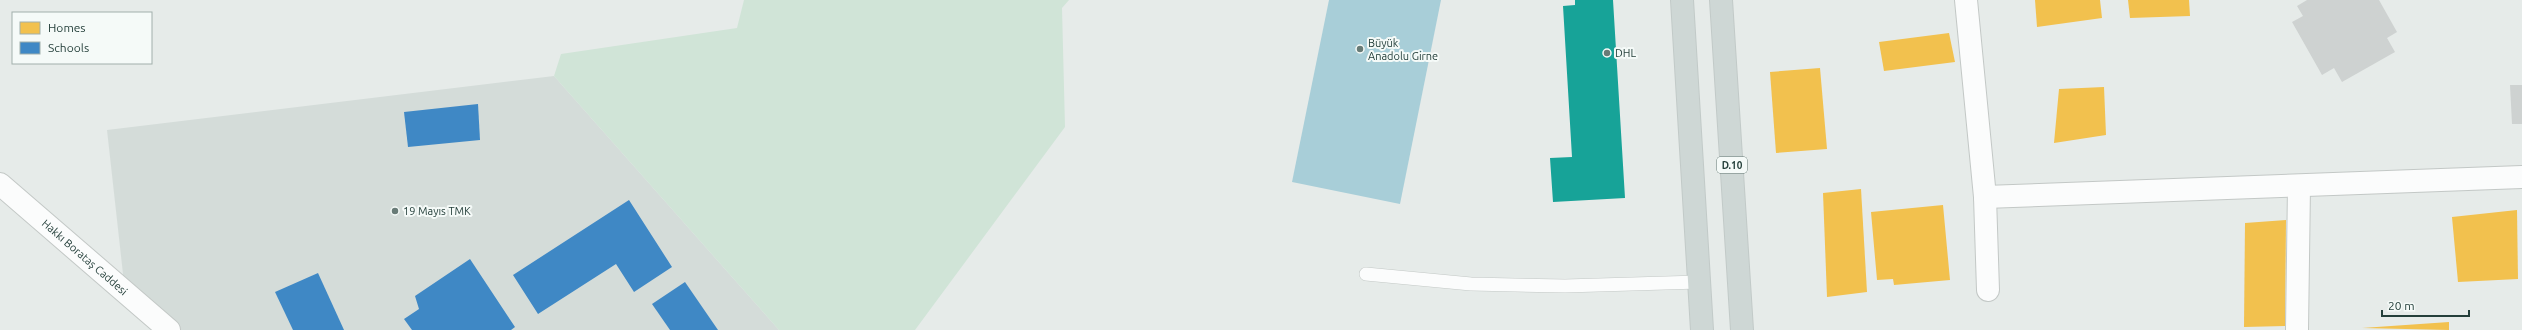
<svg xmlns="http://www.w3.org/2000/svg" width="2522" height="330" font-family="Ubuntu,sans-serif">
	<style>
		.built { fill: #d4dcd9 }
		.green { fill: #d0e4d7 }
		.water { fill: #a8ced8 }
		.homes { fill: #f2c14e }
		.schools { fill: #3f88c5 }
		.public { fill: #17a398 }
		.building { fill: #ced2d1 }
		.lines { fill: none; stroke-linecap: round; stroke-linejoin: round }
		.service-casing { stroke: #c3c8c6; stroke-width: 14 }
		.minor-casing { stroke: #c3c8c6; stroke-width: 24 }
		.primary-casing { stroke: #c2cac8; stroke-width: 24 }
		.service { stroke: #fbfcfc; stroke-width: 13 }
		.minor { stroke: #fbfcfc; stroke-width: 22 }
		.primary { stroke: #ced7d5; stroke-width: 22 }
		.poi-dot { fill: #687b77; stroke: #f5faf8; stroke-width: 1.5 }
		.labels { text-anchor: middle; stroke-width: 4; stroke-linejoin: round; paint-order: stroke }
		.shield { fill: #f5faf8; stroke: #637773; stroke-width: 1 }
		.shield-label { font-size: 10px; font-weight: bold; fill: #243f3a }
		.poi-label { font-size: 11px; fill: #243f3a; stroke: #f5faf8; text-anchor: start }
		.street-label { font-size: 11px; fill: #243f3a; stroke: #f5faf8 }
	</style>
	<rect width="100%" height="100%" fill="#e6ebe9"/>
	<polygon class="built" points="554,76 779,330 175,330 125,292 107,130"/>
	<polygon class="green" points="744,0 1069,0 1062,8 1065,127 915,330 779,330 554,76 561,54 737,28"/>
	<polygon class="water" points="1329,0 1441,0 1400,204 1292,182"/>
	<g class="homes">
		<polygon points="2035,0 2100,0 2102,18 2037,27"/>
		<polygon points="2128,0 2189,0 2190,16 2130,18"/>
		<polygon points="1949,33 1955,62 1884,71 1879,42"/>
		<polygon points="1820,68 1827,149 1776,153 1770,72"/>
		<polygon points="2104,87 2106,135 2054,143 2059,89"/>
		<polygon points="1861,189 1867,292 1827,297 1823,193"/>
		<polygon points="1943,205 1950,280 1894,285 1893,279 1877,280 1871,212"/>
		<polygon points="2517,210 2518,279 2458,282 2452,217"/>
		<polygon points="2286,220 2285,326 2244,327 2245,223"/>
		<polygon points="2449,322 2449,330 2362,328"/>
	</g>
	<g class="schools">
		<polygon points="478,104 480,140 408,147 404,112"/>
		<polygon points="629,200 672,267 634,292 616,264 538,314 513,275"/>
		<polygon points="470,259 515,327 511,330 412,330 404,319 419,309 415,296"/>
		<polygon points="318,273 344,330 293,330 275,292"/>
		<polygon points="685,282 718,330 670,330 652,304"/>
	</g>
	<polygon class="public" points="1575,0 1613,0 1625,198 1553,202 1550,158 1572,157 1563,6 1575,5"/>
	<g class="building">
		<polygon points="2307,0 2379,0 2397,32 2387,38 2395,52 2342,82 2334,68 2322,75 2292,22 2303,16 2297,6"/>
		<polygon points="2510,85 2522,85 2522,124 2512,124"/>
	</g>
	<g class="lines">
		<defs>
			<polyline id="service" points="1366,274 1471,284 1565,286 1699,282"/>
			<g id="minor">
				<polyline points="1966,0 1985,197 1988,290"/>
				<path id="s1" d="M0 184 169 330"/>
				<polyline points="1985,197 2522,177"/>
				<polyline points="2297,330 2299,186"/>
			</g>
			<g id="primary">
				<polyline points="1682,0 1702,330"/>
				<polyline points="1721,0 1742,330"/>
			</g>
		</defs>
		<use href="#service" class="service-casing"/>
		<use href="#minor" class="minor-casing"/>
		<use href="#primary" class="primary-casing"/>
		<use href="#service" class="service"/>
		<use href="#minor" class="minor"/>
		<use href="#primary" class="primary"/>
	</g>
	<g class="poi-dot">
		<circle cx="1360" cy="49" r="4"/>
		<circle cx="1607" cy="53" r="4"/>
		<circle cx="395" cy="211" r="4"/>
	</g>
	<g class="labels">
		<rect class="shield" x="1717" y="157" width="30" height="16" rx="3"/>
		<g class="shield-label">
			<text x="1732" y="169">D.10</text>
		</g>
		<g class="poi-label">
			<text x="1368" y="47">Büyük<tspan x="1368" dy="13">Anadolu Girne</tspan></text>
			<text x="1615" y="57">DHL</text>
			<text x="403" y="215">19 Mayıs TMK</text>
		</g>
		<g class="street-label">
			<text dy="4" stroke="none"><textPath href="#s1" startOffset="112">Hakkı Borataş Caddesi</textPath></text>
		</g>
	</g>
	<rect x="12" y="12" width="140" height="52" fill="#f5faf8" stroke="#a1afac"/>
	<rect x="20" y="22" width="20" height="12" fill="#f2c14e" stroke="#a1afac"/>
	<text x="48" y="32" font-size="12" fill="#243f3a">Homes</text>
	<rect x="20" y="42" width="20" height="12" fill="#3f88c5" stroke="#a1afac"/>
	<text x="48" y="52" font-size="12" fill="#243f3a">Schools</text>
	<path d="M2382 310v6h87v-6" fill="none" stroke="#243f3a" stroke-width="2"/>
	<text x="2388" y="310" font-size="12" fill="#243f3a" stroke="#f5faf8" stroke-width="3" paint-order="stroke">20 m</text>
</svg>
